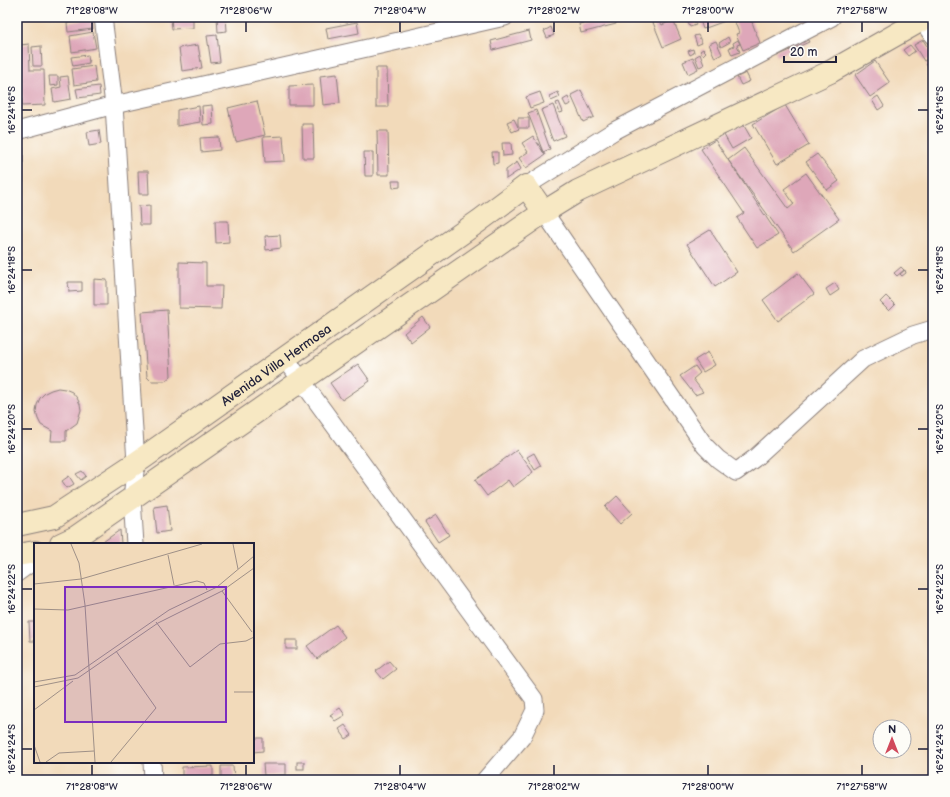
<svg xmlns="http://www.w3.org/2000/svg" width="950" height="797" font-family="'Balsamiq Sans',sans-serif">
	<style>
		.building { fill: #dea7b9 }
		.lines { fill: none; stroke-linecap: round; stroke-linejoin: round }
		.street-casing { stroke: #8a7e7a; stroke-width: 19 }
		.secondary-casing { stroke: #8a7e7a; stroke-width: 24 }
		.street { stroke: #fff; stroke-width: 17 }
		.secondary { stroke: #f7e8c3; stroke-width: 22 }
		.ticks { fill: none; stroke: #22223b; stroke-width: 1.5 }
		.labels { text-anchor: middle; stroke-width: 3; stroke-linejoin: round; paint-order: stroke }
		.street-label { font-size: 13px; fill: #22223b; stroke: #fdfcf7 }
		.inset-road { fill: none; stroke: #9f9087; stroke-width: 1 }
		.view { fill: #7b2cbf; fill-opacity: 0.15; stroke: #7b2cbf; stroke-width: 2 }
		.inset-edge { fill: none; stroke: #22223b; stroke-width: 2 }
		.neatline { fill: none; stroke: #22223b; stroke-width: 1.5 }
		.ticks-label { font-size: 10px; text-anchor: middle; fill: #22223b }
	</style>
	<rect width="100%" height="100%" fill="#fdfcf7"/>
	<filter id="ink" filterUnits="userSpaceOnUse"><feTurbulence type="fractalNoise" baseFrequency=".025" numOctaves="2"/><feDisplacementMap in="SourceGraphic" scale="8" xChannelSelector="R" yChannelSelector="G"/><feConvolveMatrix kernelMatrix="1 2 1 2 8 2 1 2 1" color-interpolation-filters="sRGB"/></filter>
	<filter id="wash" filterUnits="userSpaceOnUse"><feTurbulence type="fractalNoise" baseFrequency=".012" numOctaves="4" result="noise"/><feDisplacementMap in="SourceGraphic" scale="16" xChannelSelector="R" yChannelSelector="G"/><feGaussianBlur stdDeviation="0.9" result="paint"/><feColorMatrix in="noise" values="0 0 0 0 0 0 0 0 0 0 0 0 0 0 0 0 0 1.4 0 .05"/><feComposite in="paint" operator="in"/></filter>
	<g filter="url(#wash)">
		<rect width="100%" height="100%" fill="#f2daba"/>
		<g id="blocks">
			<g class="building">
				<polygon points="171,17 193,17 193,28 172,29"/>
				<polygon points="217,17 226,17 227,31 218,32"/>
				<polygon points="606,17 615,17 616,24 581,33 579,24"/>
				<polygon points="689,17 693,17 696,25 690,27 686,18"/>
				<polygon points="710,17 723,17 725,21 703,29 700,20"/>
				<polygon points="733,17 750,17 760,43 743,50 736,34 739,33"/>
				<polygon points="658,18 662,25 673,20 681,39 663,47 652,20"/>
				<polygon points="92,19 93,29 68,32 67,23"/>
				<polygon points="357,22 359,33 328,39 326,28"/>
				<polygon points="551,27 554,35 547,38 544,31"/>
				<polygon points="529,31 531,40 493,50 491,41"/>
				<polygon points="93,32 96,48 72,52 70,36"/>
				<polygon points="217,35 220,62 211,63 207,36"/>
				<polygon points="698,35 702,43 697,45 694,36"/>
				<polygon points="728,37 730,42 721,47 719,43"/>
				<polygon points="806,37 809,42 777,56 775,51"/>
				<polygon points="738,40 740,44 737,45 740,52 732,55 729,48 734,46 733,43"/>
				<polygon points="923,40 933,55 933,70 931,71 926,64 930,62 928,59 924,61 914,45"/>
				<polygon points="716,41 722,54 715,58 709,44"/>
				<polygon points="29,44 30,70 44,70 45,105 22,106 20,45"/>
				<polygon points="198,45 202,68 182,71 179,48"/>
				<polygon points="910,45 915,51 908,56 903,50"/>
				<polygon points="41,46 42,66 33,66 32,47"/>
				<polygon points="693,49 694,53 690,55 688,51"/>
				<polygon points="703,49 706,52 703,55 700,51"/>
				<polygon points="700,54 704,65 699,67 695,57"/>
				<polygon points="88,55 89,63 73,66 71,57"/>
				<polygon points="693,58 698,69 688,74 683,62"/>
				<polygon points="875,61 890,83 870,97 855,75"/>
				<polygon points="94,66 96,82 74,85 72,69"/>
				<polygon points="376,68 387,68 388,107 376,107"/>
				<polygon points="746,73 750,81 741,85 737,77"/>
				<polygon points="337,74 340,103 323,105 320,76"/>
				<polygon points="49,76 58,76 58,85 50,86"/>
				<polygon points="68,76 71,99 54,102 52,89 61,87 60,77"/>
				<polygon points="17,84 18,84 20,109 17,109"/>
				<polygon points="313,85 313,105 289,105 289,86"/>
				<polygon points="99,86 100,95 78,98 76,89"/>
				<polygon points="581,90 594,117 583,122 571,95"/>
				<polygon points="540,92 544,103 530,108 526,97"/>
				<polygon points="558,92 560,97 551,101 549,96"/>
				<polygon points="878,96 884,106 878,110 872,100"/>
				<polygon points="568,97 571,104 566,106 563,100"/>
				<polygon points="257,101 265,135 236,142 228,108"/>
				<polygon points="559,102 563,112 560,113 556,103"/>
				<polygon points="212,105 213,124 203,125 202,106"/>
				<polygon points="553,105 565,136 553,141 541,110"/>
				<polygon points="785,105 809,145 777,164 753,124"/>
				<polygon points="199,106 200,122 177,126 177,110"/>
				<polygon points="536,110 550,149 543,152 528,113"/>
				<polygon points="518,118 529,118 529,128 518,128 519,129 512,132 507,122 514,119 518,127"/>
				<polygon points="302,124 313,124 314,158 303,158"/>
				<polygon points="743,124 751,138 732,149 724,135"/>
				<polygon points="99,130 101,144 89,146 87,132"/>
				<polygon points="377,131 388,131 389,175 378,175"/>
				<polygon points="283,136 285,161 265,162 263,137"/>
				<polygon points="533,136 545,155 526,168 519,158 528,152 522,143"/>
				<polygon points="219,137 220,150 201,152 200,138"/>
				<polygon points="715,140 778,235 757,248 737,218 744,213 701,149"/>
				<polygon points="502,143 511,143 512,155 503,156"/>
				<rect x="17" y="148" width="6" height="34"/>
				<polygon points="744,148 788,209 794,204 784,189 806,173 839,219 794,251 728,160"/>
				<polygon points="364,152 373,152 373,176 365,176"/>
				<polygon points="492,152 498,152 498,163 493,164"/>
				<polygon points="817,154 839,181 827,190 806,162"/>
				<polygon points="517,162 521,169 506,179 506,170"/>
				<polygon points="138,171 148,171 149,194 139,194"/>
				<polygon points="392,181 400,181 400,187 393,188"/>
				<polygon points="150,205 150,225 140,225 139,206"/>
				<polygon points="215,221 228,221 229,242 216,243"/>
				<polygon points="710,230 737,272 715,287 687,244"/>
				<polygon points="280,235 281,248 266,250 265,236"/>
				<polygon points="179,262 206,263 206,286 222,286 221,309 179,308"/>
				<polygon points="901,267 904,270 897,276 894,273"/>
				<polygon points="905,270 906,273 902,276 900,274"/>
				<polygon points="798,273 814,294 778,321 763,300"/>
				<polygon points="94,279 107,280 107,305 94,305"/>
				<polygon points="68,282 82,282 82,291 69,292"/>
				<polygon points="835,283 839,290 830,296 826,289"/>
				<polygon points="886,296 895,305 889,311 880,302"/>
				<polygon points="167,310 171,376 165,381 151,381 147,377 142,312"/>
				<polygon points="423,317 430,327 411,342 404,333"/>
				<polygon points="708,352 715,365 703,372 695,360"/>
				<polygon points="358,364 370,381 342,400 330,383"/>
				<polygon points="695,366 700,373 693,379 703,392 695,395 680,376"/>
				<polygon points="58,388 65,389 72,392 77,398 80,404 81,410 77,423 66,431 66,441 51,441 52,431 41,425 38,419 36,412 37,405 40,398 45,393 51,390"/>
				<polygon points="517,450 533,472 513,487 508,480 487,496 475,480"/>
				<polygon points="534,453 541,466 535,470 527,457"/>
				<polygon points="82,471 86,476 81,480 76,474"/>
				<polygon points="69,476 74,484 67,488 62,481"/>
				<polygon points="617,496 632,513 620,524 605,507"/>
				<polygon points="167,505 170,531 157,533 154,507"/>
				<polygon points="436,515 449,535 438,542 425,522"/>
				<polygon points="120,530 121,544 100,544"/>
				<polygon points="29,622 35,622 35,641 30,641"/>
				<polygon points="336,625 345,637 317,659 307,646"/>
				<rect x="286" y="640" width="11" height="9"/>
				<polygon points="389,661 396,669 383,679 376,671"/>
				<polygon points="340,708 345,715 335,721 330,715"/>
				<polygon points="345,725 352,735 346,739 339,729"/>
				<polygon points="253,738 263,738 263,751 253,752"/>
				<rect x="297" y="762" width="7" height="7"/>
				<polygon points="263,764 286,764 286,775 264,776"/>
				<polygon points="213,766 213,776 182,776 182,767"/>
				<polygon points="221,766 233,766 234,779 221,779"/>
				<polygon points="294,777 305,777 305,780 295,780"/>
			</g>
		</g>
	</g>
	<g filter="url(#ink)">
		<use href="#blocks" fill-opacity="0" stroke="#8a7e7a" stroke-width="1"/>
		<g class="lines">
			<defs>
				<g id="street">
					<polyline points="103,17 114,105 136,463 132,498 135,544"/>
					<polyline points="922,20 933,36"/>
					<polyline points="17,131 114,105 505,17"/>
					<polyline points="526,186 614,131 832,17"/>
					<polyline points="544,212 705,446 718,459 736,472 755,458 863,359 913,335 933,329"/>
					<polyline points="285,358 534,699 535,710 522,737 485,780"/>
					<polyline points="17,573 35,560"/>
					<polyline points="152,762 153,780"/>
				</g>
				<g id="secondary">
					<path id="s1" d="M17 525 54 517 136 463 479 221 526 186 544 212"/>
					<polyline points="61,544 76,537 544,212 578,191 830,72 927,17"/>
					<polyline points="17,555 35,552"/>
				</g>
			</defs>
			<use href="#street" class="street-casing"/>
			<use href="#secondary" class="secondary-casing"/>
			<use href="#street" class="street"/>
			<use href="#secondary" class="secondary"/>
		</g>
	</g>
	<path class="ticks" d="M92 22V32M246 22V32M400 22V32M554 22V32M708 22V32M862 22V32M22 110H32M918 110H928M22 270H32M918 270H928M22 429H32M918 429H928M22 589H32M918 589H928M22 749H32M918 749H928M92 765V775M246 765V775M400 765V775M554 765V775M708 765V775M862 765V775"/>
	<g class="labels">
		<g class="street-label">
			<text dy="5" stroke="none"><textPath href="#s1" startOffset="307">Avenida Villa Hermosa</textPath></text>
		</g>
	</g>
	<g transform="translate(34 543)">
		<rect width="220" height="220" fill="#f2daba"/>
		<path class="inset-road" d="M37 1 45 20 51 62 61 219M199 1 204 26M134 12 140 42M0 41 47 36 168 1M188 48 218 89M0 66 34 67 163 38 170 40 173 47M122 79 156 124 186 101 212 98 220 94M0 139 41 132 135 67 183 44 220 13M0 144 44 135 124 80 188 48 220 25M200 149H220M0 167 39 138M0 202 6 219M12 219 25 210 60 208M77 219 122 165 82 108"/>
		<path class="view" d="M31 44H192V179H31Z"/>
		<rect width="220" height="220" class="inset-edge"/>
	</g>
	<rect width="950" height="797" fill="none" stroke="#fdfcf7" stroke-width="44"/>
	<g transform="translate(892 739)"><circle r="19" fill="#fdfcf7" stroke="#a5a5ac"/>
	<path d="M0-3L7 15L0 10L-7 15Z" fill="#d1495b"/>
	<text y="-6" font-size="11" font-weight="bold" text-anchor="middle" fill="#22223b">N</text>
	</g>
	<path d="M784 56v6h52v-6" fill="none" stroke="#22223b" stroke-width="2"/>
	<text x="790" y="56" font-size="12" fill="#22223b" stroke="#fdfcf7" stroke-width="3" paint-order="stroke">20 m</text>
	<rect x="22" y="22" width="906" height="753" class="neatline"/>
	<g class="ticks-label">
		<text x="92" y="14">71°28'08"W</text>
		<text x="246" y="14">71°28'06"W</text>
		<text x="400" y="14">71°28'04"W</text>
		<text x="554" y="14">71°28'02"W</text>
		<text x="708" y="14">71°28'00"W</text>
		<text x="862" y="14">71°27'58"W</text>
		<text transform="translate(11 110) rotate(-90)" y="4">16°24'16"S</text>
		<text transform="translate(939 110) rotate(-90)" y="4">16°24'16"S</text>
		<text transform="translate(11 270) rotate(-90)" y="4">16°24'18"S</text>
		<text transform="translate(939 270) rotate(-90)" y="4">16°24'18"S</text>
		<text transform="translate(11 429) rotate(-90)" y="4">16°24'20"S</text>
		<text transform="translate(939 429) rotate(-90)" y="4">16°24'20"S</text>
		<text transform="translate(11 589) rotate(-90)" y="4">16°24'22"S</text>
		<text transform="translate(939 589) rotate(-90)" y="4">16°24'22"S</text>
		<text transform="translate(11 749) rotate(-90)" y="4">16°24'24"S</text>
		<text transform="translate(939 749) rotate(-90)" y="4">16°24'24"S</text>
		<text x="92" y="790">71°28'08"W</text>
		<text x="246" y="790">71°28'06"W</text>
		<text x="400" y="790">71°28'04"W</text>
		<text x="554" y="790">71°28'02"W</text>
		<text x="708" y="790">71°28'00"W</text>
		<text x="862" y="790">71°27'58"W</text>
	</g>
</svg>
